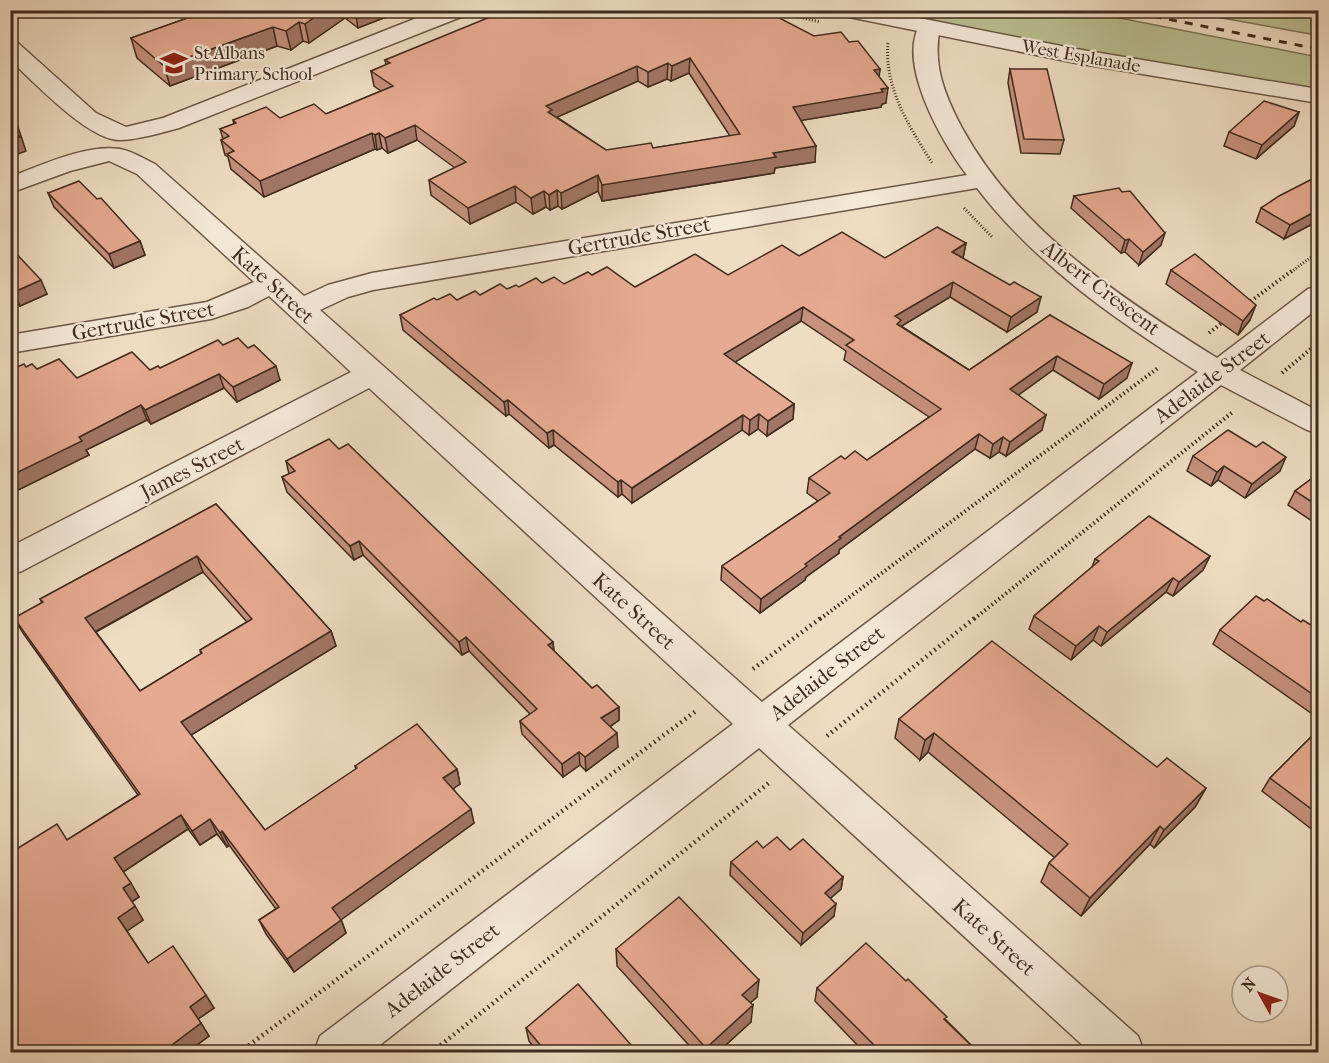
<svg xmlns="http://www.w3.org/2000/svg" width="1329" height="1063" font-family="'IM FELL French Canon',serif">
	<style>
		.green { fill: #bbc092; stroke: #7e7658; stroke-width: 1.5 }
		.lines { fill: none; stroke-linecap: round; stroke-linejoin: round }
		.minor-casing { stroke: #6c5847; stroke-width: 3 }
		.tertiary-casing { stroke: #6c5847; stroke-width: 3 }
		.path-far2 { stroke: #412b1e; stroke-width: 3; stroke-dasharray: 1 2; stroke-linecap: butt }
		.path-far1 { stroke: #412b1e; stroke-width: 4; stroke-dasharray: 1.5 3; stroke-linecap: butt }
		.path { stroke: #412b1e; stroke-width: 4.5; stroke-dasharray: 1.5 4; stroke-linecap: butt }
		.minor { fill: #f5e9d8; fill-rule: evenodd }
		.tertiary { fill: #f5e9d8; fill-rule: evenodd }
		.rail { stroke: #412b1e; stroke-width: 3; stroke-dasharray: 8 8; stroke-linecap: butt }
		.wall { fill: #c6917d; stroke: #412b1e; stroke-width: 1.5; fill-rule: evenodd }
		.shaded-wall { fill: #a17666; stroke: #412b1e; stroke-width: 1.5 }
		.building { fill: #e6a991; stroke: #412b1e; stroke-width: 1.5; fill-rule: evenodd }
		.labels { text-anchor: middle; stroke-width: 4.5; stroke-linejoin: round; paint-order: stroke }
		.far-poi-label { font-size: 18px; fill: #412b1e; stroke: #f5e9d8; text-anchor: start }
		.far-street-label { font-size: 18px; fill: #412b1e; stroke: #f5e9d8 }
		.street-label { font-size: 21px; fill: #412b1e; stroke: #f5e9d8 }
	</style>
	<rect width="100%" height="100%" fill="#efddc3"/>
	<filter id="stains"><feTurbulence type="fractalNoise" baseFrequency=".00333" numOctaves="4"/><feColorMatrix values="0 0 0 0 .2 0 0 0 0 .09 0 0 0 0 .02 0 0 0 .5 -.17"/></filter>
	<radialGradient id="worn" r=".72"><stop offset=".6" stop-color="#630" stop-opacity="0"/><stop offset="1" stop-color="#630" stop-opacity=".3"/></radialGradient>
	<g class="green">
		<polygon points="1079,10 1318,57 1318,93 1233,79 865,11"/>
		<polygon points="1183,11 1318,11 1318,36 1316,35"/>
	</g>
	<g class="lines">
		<defs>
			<g id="minor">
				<path d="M437 10H468L466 15 179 128C160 133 141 139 121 140 90 142 33 81 10 60V41L18 43 96 113 126 127 163 118Z"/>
				<path d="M929 21 937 23 940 28C932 65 945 96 962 128 1018 230 1120 298 1217 358L1308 289 1318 286V308L1240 370 1318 411V433L1307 430 1221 385 788 725 1138 1036 1144 1052H1090L759 748 371 1052H314L320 1036 733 724 369 388 22 571 10 575V547L351 372 269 296 248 307 211 319 10 353V335L207 302 254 282 137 174 109 161 70 171 10 193V177C42 165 86 144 120 149 132 151 144 159 155 164L304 296 328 285 372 273 967 175C943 144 895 62 921 23ZM977 188C1036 265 1117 321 1198 372L762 702 320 310 348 297 373 290Z"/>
			</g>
			<polygon id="tertiary" points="834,10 879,10 1076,49 1318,89 1318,103 1076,63 844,16 836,15"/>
		</defs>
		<use href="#minor" class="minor-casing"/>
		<use href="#tertiary" class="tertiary-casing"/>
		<g class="path-far2">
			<polyline points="768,10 820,22"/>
			<path d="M888 43C884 88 909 126 932 163"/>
			<polyline points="964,208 992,237"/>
			<polyline points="1291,272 1318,252"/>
		</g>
		<g class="path-far1">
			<polyline points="1247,304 1293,270"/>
			<polyline points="1209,333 1224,321"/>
			<polyline points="1282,373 1318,343"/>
			<polyline points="820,619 1158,368"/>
			<polyline points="974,619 1234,411"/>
		</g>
		<g class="path">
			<polyline points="753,669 822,617"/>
			<polyline points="827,736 976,617"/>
			<polyline points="240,1052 696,711"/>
			<polyline points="432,1052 770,782"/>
		</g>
		<use href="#minor" class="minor"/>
		<use href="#tertiary" class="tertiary"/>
		<polyline class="rail" points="1122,10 1318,49"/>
	</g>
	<g class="wall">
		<polygon points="210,10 404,10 358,28 345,18 309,43 303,41 291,50 277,46 170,86 137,58 131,38"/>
		<path d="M735 16 814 36 849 42 880 69 879 76 886 103 882 104 881 107 801 120 815 162 775 168 774 173 602 201 598 191 562 209 558 206 550 210 546 207 533 214 516 202 470 224 431 195 429 180 455 168 417 140 388 153 382 148 377 150 375 149 264 197 231 169 228 157 225 155 221 140 223 139 220 129 234 124 233 120 280 118 326 114 381 91 374 86 371 71 386 65 385 60ZM689 73 730 136 653 148 606 150 557 117 638 81 648 87 667 79 671 81Z"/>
		<polygon points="1010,69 1064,140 1060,154 1021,153 1008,83"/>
		<polygon points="1299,112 1294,126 1256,159 1224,146 1229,132"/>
		<polygon points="1318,171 1318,221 1284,239 1256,222 1261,208 1316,177"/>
		<polygon points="48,193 140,241 145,255 114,268 54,207"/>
		<polygon points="1074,196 1161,245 1139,265 1125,252 1121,253 1071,208"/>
		<polygon points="966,243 963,258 1037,312 1007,332 950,297 901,326 969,370 1050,315 1127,378 1099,399 1053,370 1018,395 1042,430 1006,456 999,452 990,458 975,449 839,550 839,553 806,577 805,580 760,613 721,580 722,566 818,501 807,493 809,478 845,459 867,460 929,417 844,360 846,351 801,321 735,362 794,404 793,419 767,436 758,429 749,435 742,430 632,503 622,494 618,497 554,445 549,448 509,414 506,416 403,330 400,315 437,300 457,300 507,289 542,283 564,284 592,275 635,287 728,275 799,256 885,258"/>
		<polygon points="10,247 47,294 20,306 16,301 10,303"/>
		<polygon points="1171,270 1250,320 1238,335 1166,284"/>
		<polygon points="223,345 280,380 237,402 224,388 151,424 147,420 86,450 89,455 10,494 10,370 26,367 77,378 150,370 160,368"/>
		<polygon points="1256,447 1280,471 1245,498 1218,480 1211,486 1187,471 1193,456"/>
		<polygon points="339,449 553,642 554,651 592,688 619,707 619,720 610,727 618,747 586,771 580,765 563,777 522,734 520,721 530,714 469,651 462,655 363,555 354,560 287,492 282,477 289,474 286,461"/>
		<polygon points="1318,474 1318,525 1288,505 1295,491"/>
		<path d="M216 504 331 631 336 646 191 735 265 830 356 769 355 766 457 769 460 784 453 788 474 823 341 919 346 933 294 972 266 934 259 920 276 909 229 845 227 847 217 834 200 845 188 829 123 872 139 897 132 902 143 920 127 931 148 963 214 1008 198 1019 209 1036 186 1053H10L67 840 138 795 23 633 14 618 42 603 40 599ZM203 572 247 622 200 650 201 654 140 691 96 632Z"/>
		<polygon points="1210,556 1203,570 1173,596 1166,592 1101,646 1093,640 1071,660 1029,629 1034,616 1092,567 1095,559"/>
		<polygon points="1264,601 1301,622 1314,627 1318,622 1318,718 1213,644 1220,630"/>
		<polygon points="899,719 1157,767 1206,788 1195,807 1154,848 1150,844 1081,916 1041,882 1049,863 1055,858 928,752 920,760 895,738"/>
		<polygon points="1318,722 1318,834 1262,791 1270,778 1318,730 1315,728"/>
		<polygon points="763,848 790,850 843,877 841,889 830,898 834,916 801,945 730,875 731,862"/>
		<polygon points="616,949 757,997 750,1003 751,1022 717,1053 696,1053 617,966"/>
		<polygon points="817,988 946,1020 979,1053 865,1053 815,1001"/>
		<polygon points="526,1028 638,1053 538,1053 529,1041"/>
		<polygon points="1318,1040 1318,1053 1309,1053"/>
	</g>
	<g class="shaded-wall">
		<polygon points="324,10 343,10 345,18 309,43 305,24"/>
		<polygon points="355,10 404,10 358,28"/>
		<polygon points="299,22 303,41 291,50 286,31"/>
		<polygon points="273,27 277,46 170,86 164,66"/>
		<polygon points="690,58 689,73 671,81 672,66"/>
		<polygon points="668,63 667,79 648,87 648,72"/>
		<polygon points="637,66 638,81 553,119 546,106"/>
		<polygon points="880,69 878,84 874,70"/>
		<polygon points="888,88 886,103 882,104 881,107 792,122 793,107"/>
		<polygon points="1299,112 1294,126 1256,159 1262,145"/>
		<polygon points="17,124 26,151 10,157 10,126"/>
		<polygon points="415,125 417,140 388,153 385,138"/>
		<polygon points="372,133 375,149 264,197 260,181"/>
		<polygon points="379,133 382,148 377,150 375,135"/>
		<polygon points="816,146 815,162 775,168 774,173 602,201 602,185 773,153"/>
		<polygon points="598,175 598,191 562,209 561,193"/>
		<polygon points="515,186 516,202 470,224 468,208"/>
		<polygon points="557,190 558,206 550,210 549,195"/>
		<polygon points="544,191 546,207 533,214 531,198"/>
		<polygon points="1318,210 1318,221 1284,239 1290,225"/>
		<polygon points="1165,233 1161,245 1139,265 1143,252"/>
		<polygon points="1129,239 1125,252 1121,253 1125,240"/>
		<polygon points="140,241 145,255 114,268 109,254"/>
		<polygon points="966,243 963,258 952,252"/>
		<polygon points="41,280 47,294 20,306 14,292"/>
		<polygon points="953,282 950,297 900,327 899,335 895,316"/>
		<polygon points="10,289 16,301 10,303"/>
		<polygon points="1041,297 1037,312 1007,332 1011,317"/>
		<polygon points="1256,305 1250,320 1238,335 1243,321"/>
		<polygon points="803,307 801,321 724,369 724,354"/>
		<polygon points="1057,356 1053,370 1006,404 1010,389"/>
		<polygon points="1132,363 1127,378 1099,399 1104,384"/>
		<polygon points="276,366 280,380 237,402 233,387"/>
		<polygon points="219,374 224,388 151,424 145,410"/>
		<polygon points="508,400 509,414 506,416 504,402"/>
		<polygon points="794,404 793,419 767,436 768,421"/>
		<polygon points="141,405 147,420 86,450 89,455 10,494 10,476 79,437"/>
		<polygon points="759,414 758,429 749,435 750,420"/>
		<polygon points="743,415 742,430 632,503 632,488"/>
		<polygon points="1046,415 1042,430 1006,456 1010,442"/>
		<polygon points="553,430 554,445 549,448 547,433"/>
		<polygon points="979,434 975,449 839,550 839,553 806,577 805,580 760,613 761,599 839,537"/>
		<polygon points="1003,437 999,452 990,458 993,444"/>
		<polygon points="1286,457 1280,471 1245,498 1252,484"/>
		<polygon points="1224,466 1218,480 1211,486 1217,472"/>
		<polygon points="621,480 622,494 618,497 618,482"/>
		<polygon points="359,541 363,555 354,560 350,546"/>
		<polygon points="197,556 203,572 93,633 85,618"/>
		<polygon points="1210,556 1203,570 1173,596 1179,582"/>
		<polygon points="1173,578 1166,592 1101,646 1107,632"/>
		<polygon points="1099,626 1093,640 1071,660 1076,646"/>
		<polygon points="331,631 336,646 188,737 181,722"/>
		<polygon points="466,637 469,651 462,655 459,642"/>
		<polygon points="553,642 554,656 548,645"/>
		<polygon points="619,707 619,720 602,732 601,718"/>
		<polygon points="10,730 16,739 10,743"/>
		<polygon points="617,733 618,747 586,771 585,757"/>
		<polygon points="934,733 928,752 920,760 925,740"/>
		<polygon points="579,752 580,765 563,777 562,764"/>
		<polygon points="457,769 460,784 447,793 443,778"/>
		<polygon points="1206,788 1195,807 1154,848 1164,830"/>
		<polygon points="471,809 474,823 338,922 332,908"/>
		<polygon points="181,815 188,829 123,872 114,858"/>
		<polygon points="210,819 217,834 200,845 192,831"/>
		<polygon points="1160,826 1150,844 1081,916 1090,898"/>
		<polygon points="222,831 229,845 227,847 220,833"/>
		<polygon points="843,877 841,889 823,905 825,893"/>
		<polygon points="131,883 139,897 131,902 123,888"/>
		<polygon points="836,904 834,916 801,945 803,933"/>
		<polygon points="135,906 143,920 127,931 118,918"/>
		<polygon points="341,920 346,933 294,972 287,959"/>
		<polygon points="759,980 757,997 741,1011 742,995"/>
		<polygon points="206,995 214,1008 198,1019 190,1007"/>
		<polygon points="753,1005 751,1022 717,1053 706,1053 706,1048"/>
		<polygon points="201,1023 209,1036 186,1053 161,1053"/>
		<polygon points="138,1047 142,1053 131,1053"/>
	</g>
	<g class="building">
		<polygon points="210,10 324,10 305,24 299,22 286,31 273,27 164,66 131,38"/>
		<path d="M507 10H725L735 16 746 10H764L814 36 841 32 849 42 858 41 880 69 874 70 888 88 881 89 883 92 793 107 816 146 773 153 776 157 602 185 598 175 561 193 557 190 549 195 544 191 531 198 515 186 468 208 429 180 466 162 415 125 385 138 379 133 375 135 372 133 260 181 227 154 234 151 221 140 229 136 220 129 236 123 233 120 266 107 280 118 314 104 326 114 393 86 371 71 390 63 385 60ZM690 58 740 134 653 148 651 143 606 150 548 112 552 110 546 106 637 66 648 72 668 63 672 66Z"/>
		<polygon points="1010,69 1047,69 1064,140 1024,139"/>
		<polygon points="1264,101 1299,112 1262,145 1229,132"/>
		<polygon points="10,118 17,124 10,126"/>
		<polygon points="10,127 20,137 10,141"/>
		<polygon points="1318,176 1318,210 1290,225 1261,208 1279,196"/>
		<polygon points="79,181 97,199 101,198 140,241 109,254 48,193"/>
		<polygon points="1119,188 1122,192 1130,191 1165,233 1143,252 1129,239 1125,240 1074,196"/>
		<polygon points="937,227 966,243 952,252 1010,285 1014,282 1041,297 1011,317 953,282 895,316 901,320 897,324 969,370 1050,315 1132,363 1104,384 1057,356 1010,389 1046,415 1010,442 1003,437 993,444 979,434 839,537 841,538 805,564 807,566 761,599 722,566 830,493 809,478 841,456 845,459 855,451 867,460 941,409 846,345 854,340 803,307 724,354 794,404 768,421 759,414 750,420 743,415 632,488 621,480 618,482 553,430 547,433 508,400 504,402 400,315 434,298 437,300 450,294 457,300 475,291 480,295 500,284 507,289 516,285 519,287 536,278 542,283 554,277 564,284 588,272 592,275 607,267 635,287 695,254 728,275 782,245 799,256 842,232 885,258"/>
		<polygon points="10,247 41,280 14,292 10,288"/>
		<polygon points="1195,254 1256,305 1243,321 1171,270"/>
		<polygon points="238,338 248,348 254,345 276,366 233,387 219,374 145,410 141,405 79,437 82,441 10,476 10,370 24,364 26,367 32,364 37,369 59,359 77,378 132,352 150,370 158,366 160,368 218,340 223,345"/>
		<polygon points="1228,430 1256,447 1263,442 1286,457 1252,484 1224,466 1217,472 1193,456"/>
		<polygon points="329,439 339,449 348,444 553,642 548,645 592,688 597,685 619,707 601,718 617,733 585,757 579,752 562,764 520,721 537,709 466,637 459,642 359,541 350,546 282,477 295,471 286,461"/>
		<polygon points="1318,474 1318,506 1295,491"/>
		<path d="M216 504 331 631 181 722 265 830 357 768 355 766 417 724 457 769 443 778 471 809 332 908 341 920 287 959 259 920 279 907 222 831 220 833 210 819 192 831 181 815 114 858 131 883 123 888 135 906 118 918 148 963 173 946 206 995 190 1007 201 1023 161 1053H141L138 1047 131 1053H10V853L57 824 67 840 140 794 14 618 43 602 40 599ZM197 556 252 619 200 650 202 653 140 691 85 618Z"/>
		<polygon points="1149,516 1210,556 1179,582 1173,578 1107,632 1099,626 1076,646 1034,616 1099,561 1095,559"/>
		<polygon points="1256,596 1264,601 1267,599 1301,622 1303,620 1314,627 1318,622 1318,698 1220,630"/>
		<polygon points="992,641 1157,767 1167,758 1206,788 1164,830 1160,826 1090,898 1049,863 1068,844 934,733 925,740 899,719"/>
		<polygon points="1318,730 1318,814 1270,778"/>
		<polygon points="777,837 790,850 803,839 843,877 825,893 836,904 803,933 731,862 757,841 763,848"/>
		<polygon points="679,897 759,980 742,995 753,1005 706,1048 616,949"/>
		<polygon points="866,943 906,981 908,979 947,1017 944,1019 979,1053 869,1053 875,1046 817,988"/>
		<polygon points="578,984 638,1053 547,1053 526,1028"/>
		<polygon points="1318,1043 1318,1053 1311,1053"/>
	</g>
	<defs>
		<symbol id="school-bare" viewBox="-9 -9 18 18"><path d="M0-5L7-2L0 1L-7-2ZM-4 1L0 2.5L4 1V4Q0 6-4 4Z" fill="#8f2418" stroke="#f5e9d8" stroke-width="2.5" paint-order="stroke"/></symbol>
	</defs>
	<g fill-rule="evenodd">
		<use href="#school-bare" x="155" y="44" width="38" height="38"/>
	</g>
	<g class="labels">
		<g class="far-poi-label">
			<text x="194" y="59">St Albans<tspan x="194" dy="21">Primary School</tspan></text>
		</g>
		<g class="far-street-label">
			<text transform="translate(1081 56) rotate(10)" y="6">West Esplanade</text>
		</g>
		<g class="street-label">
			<text transform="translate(639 236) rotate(-10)" y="7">Gertrude Street</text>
			<text transform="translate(273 285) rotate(42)" y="7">Kate Street</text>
			<text transform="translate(1101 288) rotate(37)" y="7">Albert Crescent</text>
			<text transform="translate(143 321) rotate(-10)" y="7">Gertrude Street</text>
			<text transform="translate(1212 377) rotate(-37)" y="7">Adelaide Street</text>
			<text transform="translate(192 468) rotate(-27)" y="7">James Street</text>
			<text transform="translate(634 611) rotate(42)" y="7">Kate Street</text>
			<text transform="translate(827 673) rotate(-38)" y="7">Adelaide Street</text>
			<text transform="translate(994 937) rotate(42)" y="7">Kate Street</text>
			<text transform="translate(442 970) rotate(-38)" y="7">Adelaide Street</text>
		</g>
	</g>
	<rect width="1329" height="1063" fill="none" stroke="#efddc3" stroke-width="36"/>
	<rect x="12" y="12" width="1305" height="1039" fill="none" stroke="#412b1e" stroke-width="3"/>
	<rect x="18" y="18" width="1293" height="1027" fill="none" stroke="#412b1e" stroke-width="1.5"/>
	<g transform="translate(1260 994) rotate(310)"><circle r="28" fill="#f5e9d8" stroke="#ad9d8e" stroke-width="1.5"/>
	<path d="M0-4.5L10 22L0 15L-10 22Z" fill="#8f2418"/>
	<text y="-9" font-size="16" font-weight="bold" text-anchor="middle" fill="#412b1e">N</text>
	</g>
	<rect width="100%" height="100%" filter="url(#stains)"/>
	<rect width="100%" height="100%" fill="url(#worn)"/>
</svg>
